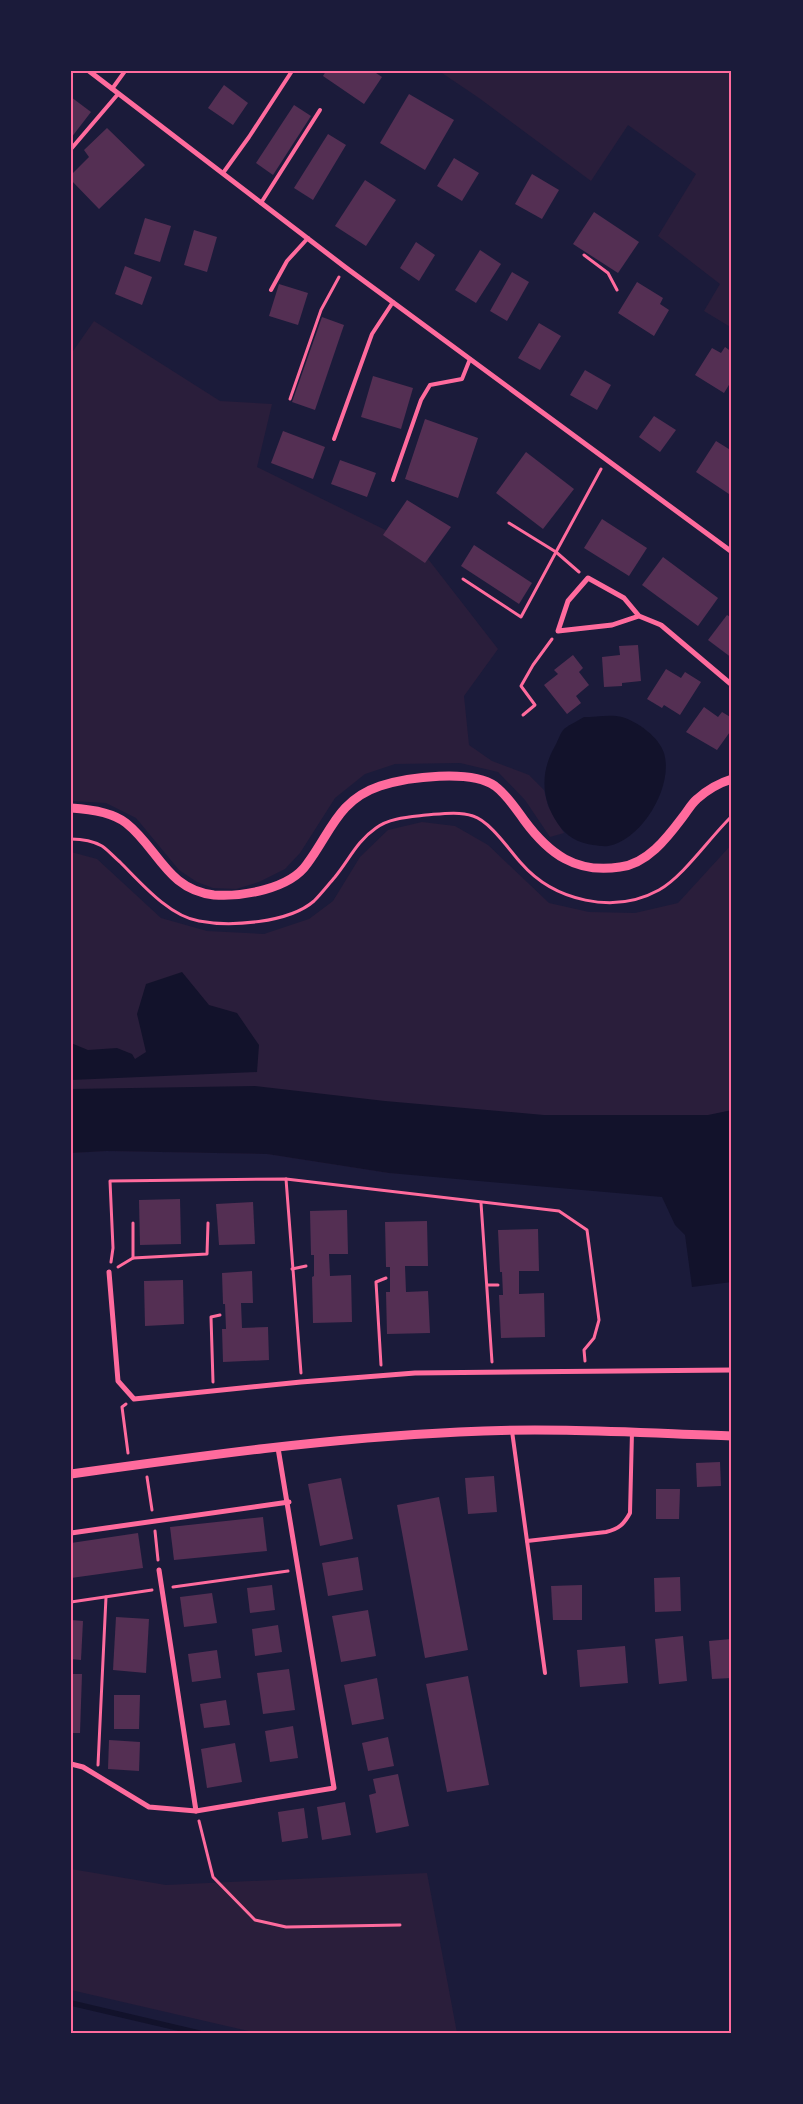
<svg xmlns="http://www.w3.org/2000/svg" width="803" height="2104" font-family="Montserrat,sans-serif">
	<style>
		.green { fill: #2a1e3b }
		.water { fill: #12122b }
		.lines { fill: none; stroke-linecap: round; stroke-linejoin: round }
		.stream { stroke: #12122b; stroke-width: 5.5 }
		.building { fill: #542f53 }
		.path { stroke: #ff6b9d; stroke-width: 3 }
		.service { stroke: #ff6b9d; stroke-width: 4 }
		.minor { stroke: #ff6b9d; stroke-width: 5 }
		.tertiary { stroke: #ff6b9d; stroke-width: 9 }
		.neatline { fill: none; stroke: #ff6b9d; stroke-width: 2 }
	</style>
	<rect width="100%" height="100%" fill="#1b1b3a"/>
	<g class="green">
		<polygon points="439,71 732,71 732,328 704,311 720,284 658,236 696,174 628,125 591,181 479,98"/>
		<polygon points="94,321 220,401 272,404 257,467 418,546 498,649 464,696 469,745 492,761 529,775 544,790 548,806 564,833 550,837 525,800 498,772 460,763 395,764 365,774 335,798 300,853 285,869 259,882 236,889 213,888 197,882 179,870 136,818 106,803 71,801 71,354"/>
		<polygon points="422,822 455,826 488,845 549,903 589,912 635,913 678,903 732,844 732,1193 389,1173 267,1154 107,1151 71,1153 71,852 97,859 161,918 207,931 264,934 309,919 333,901 360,857 388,830"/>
		<polygon points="71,1869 166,1885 427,1873 457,2033 257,2033 71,1990"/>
	</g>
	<g class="water">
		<path d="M584 717C595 717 611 714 622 717 638 722 659 737 664 753 674 786 642 840 608 846 603 847 597 845 593 845 578 843 566 836 558 824 541 799 540 772 555 746 558 741 560 733 564 729 570 724 578 721 584 717Z"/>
		<polygon points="182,972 209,1005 237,1013 259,1045 257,1072 71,1080 71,1043 88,1050 117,1048 132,1054 135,1059 146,1052 137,1014 146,984"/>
		<polygon points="255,1086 385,1101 544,1115 708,1115 732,1110 732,1282 692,1287 685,1235 675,1225 662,1197 389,1173 267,1154 107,1151 71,1153 71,1089"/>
	</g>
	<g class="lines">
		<polyline class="stream" points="71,2003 199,2033"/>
	</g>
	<g class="building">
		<polygon points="326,71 373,71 382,77 364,104 323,76"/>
		<polygon points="224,85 248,103 233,125 208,108"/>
		<polygon points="409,94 454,120 425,170 380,143"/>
		<polygon points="71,97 91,112 71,138"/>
		<polygon points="294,105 311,116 273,175 256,163"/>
		<polygon points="107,128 145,165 99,209 71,180 71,175 89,157 84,150"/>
		<polygon points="328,134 346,145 313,200 294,188"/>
		<polygon points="454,158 479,173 462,201 437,186"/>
		<polygon points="532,174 559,190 542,219 515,204"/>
		<polygon points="365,180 396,200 366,246 335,226"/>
		<polygon points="594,212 639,242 618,273 573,244"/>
		<polygon points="145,218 171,226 160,262 134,254"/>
		<polygon points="194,230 217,237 207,272 184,265"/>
		<polygon points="416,242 435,255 419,281 400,268"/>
		<polygon points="480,250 501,264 476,303 455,290"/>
		<polygon points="125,266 152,277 142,305 115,294"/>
		<polygon points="512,272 529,282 507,321 490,311"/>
		<polygon points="637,282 663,298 660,304 669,310 654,336 618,313"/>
		<polygon points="279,284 308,293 298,325 269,316"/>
		<polygon points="322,317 344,325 315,410 292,402"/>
		<polygon points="539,323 561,336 540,370 518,358"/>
		<polygon points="725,347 732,352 732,380 724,393 695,375 712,348 721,353"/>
		<polygon points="585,370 611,385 597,410 570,395"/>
		<polygon points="373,376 413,388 401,429 361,417"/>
		<polygon points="654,416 676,430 660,452 639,437"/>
		<polygon points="425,419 478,438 458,498 405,479"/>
		<polygon points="283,431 325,447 313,479 271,463"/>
		<polygon points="716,441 732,451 732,496 696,472"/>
		<polygon points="526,452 574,489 543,529 496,493"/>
		<polygon points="340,460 376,473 367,497 331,484"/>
		<polygon points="407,500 451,527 425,563 383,535"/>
		<polygon points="602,519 647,548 629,576 584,548"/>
		<polygon points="474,545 532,583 519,604 461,566"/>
		<polygon points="663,557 718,598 698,626 642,585"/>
		<polygon points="727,615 732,618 732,658 708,640"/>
		<polygon points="638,645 641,681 622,683 622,686 604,687 602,657 620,655 619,646"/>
		<polygon points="573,655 583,668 579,672 589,685 576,696 581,703 567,714 544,685 558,674 554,670"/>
		<polygon points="666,669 681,678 685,672 701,682 680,715 664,705 662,708 647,699"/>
		<polygon points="704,707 718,717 722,712 732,718 732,729 717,750 686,732"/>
		<polygon points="180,1199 181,1244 140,1245 139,1200"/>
		<polygon points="253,1202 255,1244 219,1245 216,1204"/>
		<polygon points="347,1210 348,1254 329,1254 330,1276 351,1275 352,1322 313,1323 312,1277 314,1276 314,1255 311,1255 310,1211"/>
		<polygon points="427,1221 428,1266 405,1266 406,1292 428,1291 430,1333 387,1334 386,1292 390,1292 390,1267 386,1267 385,1222"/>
		<polygon points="538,1229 539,1271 519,1271 519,1294 544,1293 545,1337 501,1338 499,1295 503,1295 502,1272 500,1272 498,1230"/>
		<polygon points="252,1271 253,1303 241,1303 242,1328 268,1327 269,1360 223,1362 222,1329 226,1329 225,1304 223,1304 222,1273"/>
		<polygon points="183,1280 184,1324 145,1326 144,1281"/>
		<polygon points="720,1462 721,1486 697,1487 696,1463"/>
		<polygon points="494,1476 497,1512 468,1514 465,1478"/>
		<polygon points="341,1478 353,1539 320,1546 308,1484"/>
		<polygon points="656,1489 680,1489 679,1519 656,1519"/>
		<polygon points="439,1497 468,1650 425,1658 397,1505"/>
		<polygon points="263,1517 267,1551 174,1560 170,1527"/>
		<polygon points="138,1533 143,1568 71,1578 71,1543"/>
		<polygon points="358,1557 363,1590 328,1596 322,1563"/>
		<polygon points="680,1577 681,1611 655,1612 654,1578"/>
		<polygon points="272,1585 275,1610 250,1613 247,1588"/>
		<polygon points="582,1585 582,1620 553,1620 551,1586"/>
		<polygon points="212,1593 217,1623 184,1627 180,1597"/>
		<polygon points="368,1610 376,1656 341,1662 332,1616"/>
		<polygon points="116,1617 149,1619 146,1673 113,1670"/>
		<polygon points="71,1620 83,1621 81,1660 71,1659"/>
		<polygon points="278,1625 282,1652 255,1656 252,1629"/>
		<polygon points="683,1636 687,1681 659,1684 655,1639"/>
		<polygon points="731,1639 732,1678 712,1679 709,1641"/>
		<polygon points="625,1646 628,1683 580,1687 577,1650"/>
		<polygon points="217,1650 221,1678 192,1682 188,1654"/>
		<polygon points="289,1669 295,1710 263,1714 257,1673"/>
		<polygon points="71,1674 82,1674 80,1733 71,1733"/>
		<polygon points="468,1676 489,1785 447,1792 426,1684"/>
		<polygon points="377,1678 384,1719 352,1725 344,1685"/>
		<polygon points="114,1695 140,1695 139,1729 114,1729"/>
		<polygon points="226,1700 230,1725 204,1728 200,1704"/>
		<polygon points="293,1726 298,1758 270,1762 265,1731"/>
		<polygon points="388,1737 394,1766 368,1771 362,1743"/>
		<polygon points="109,1740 140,1742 139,1771 108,1769"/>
		<polygon points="235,1743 242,1782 207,1788 201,1749"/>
		<polygon points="398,1774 409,1826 376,1833 369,1795 376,1793 373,1779"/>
		<polygon points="345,1802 351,1835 322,1840 317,1807"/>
		<polygon points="304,1808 308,1838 282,1842 278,1812"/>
	</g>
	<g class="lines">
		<g class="path">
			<polyline points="584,255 608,273 617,290"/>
			<polyline points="290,399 321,310 339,277"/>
			<polyline points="509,523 556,552 601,469"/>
			<polyline points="463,579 521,617 556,552 579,572"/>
			<polyline points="523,715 535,705 521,686 533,665 552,639"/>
			<path d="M71 839C81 839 93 841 102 846 108 850 114 857 120 862 141 883 169 916 199 921 230 927 289 923 314 901 321 894 328 885 335 877 349 860 357 841 376 828 389 818 409 817 426 815 440 814 459 811 473 816 490 821 510 851 521 863 554 901 614 915 659 890 684 876 710 837 732 816"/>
			<polyline points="286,1179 301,1373"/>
			<polyline points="481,1203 492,1362"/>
			<polyline points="133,1223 133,1258"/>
			<polyline points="111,1262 113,1248 110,1181 286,1179 559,1211 587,1230 599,1320 594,1338 584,1350 585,1361"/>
			<polyline points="118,1267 133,1258 207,1254 208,1223"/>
			<polyline points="292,1269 306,1266"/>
			<polyline points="488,1285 498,1285"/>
			<polyline points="381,1365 376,1282 386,1278"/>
			<polyline points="213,1382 211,1317 220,1315"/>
			<polyline points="126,1404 122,1407 128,1453"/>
			<polyline points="147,1477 152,1510"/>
			<polyline points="155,1531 158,1560"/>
			<polyline points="173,1587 288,1571"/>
			<polyline points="71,1602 152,1590"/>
			<polyline points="98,1765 106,1597"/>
			<polyline points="199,1821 213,1877 255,1920 286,1927 400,1925"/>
		</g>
		<g class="service">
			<polyline points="112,89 125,71"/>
			<polyline points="71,149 118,94"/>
			<polyline points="223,173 249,137 292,71"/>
			<polyline points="261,203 320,110"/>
			<polyline points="271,290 287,261 308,238"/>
			<polyline points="334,439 372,334 393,302"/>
			<polyline points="393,480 421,400 430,385 462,379 470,359"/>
			<polyline points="512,1431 545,1673"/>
			<path d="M527 1541 606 1532C619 1529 624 1524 630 1513L632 1432"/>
		</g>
		<g class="minor">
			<polyline points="89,71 345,267 732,552"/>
			<polyline points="639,616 612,625 558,631 568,601 588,578 624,598 639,616 661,625 732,685"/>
			<polyline points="109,1272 118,1381 134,1399 301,1382 415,1373 732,1370"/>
			<polyline points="71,1533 289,1502"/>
			<polyline points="159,1570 196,1811"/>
			<polyline points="71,1764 83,1767 149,1807 196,1811 334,1788 278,1448"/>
		</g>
		<g class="tertiary">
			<path d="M71 808C88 809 112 812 126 823 158 848 167 890 214 895 242 897 290 889 307 864 331 832 338 800 380 786 408 777 471 769 495 786 507 795 516 809 524 820 549 854 576 874 620 867 647 864 667 838 682 818 687 812 691 804 697 799 707 790 719 783 732 779"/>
			<path d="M71 1474C200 1456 329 1438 459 1432 550 1427 641 1433 732 1436"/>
		</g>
	</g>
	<rect width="803" height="2104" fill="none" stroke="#1b1b3a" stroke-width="145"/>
	<rect x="72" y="72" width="658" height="1960" class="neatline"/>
</svg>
